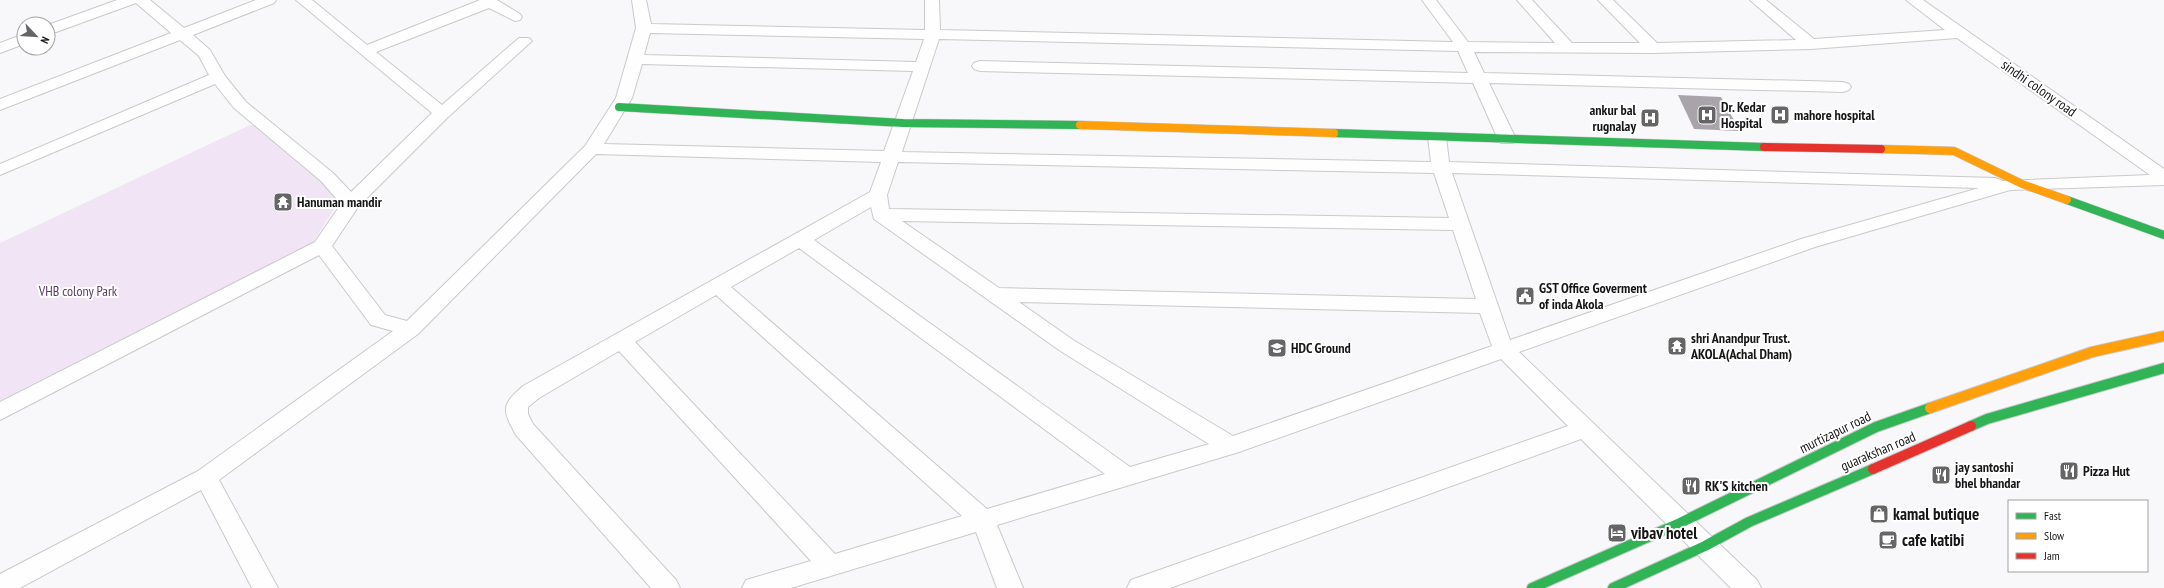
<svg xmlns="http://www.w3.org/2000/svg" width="2164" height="588" font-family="'PT Sans Narrow',sans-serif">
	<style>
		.green { fill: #f0e4f5 }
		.building { fill: #a9a4aa }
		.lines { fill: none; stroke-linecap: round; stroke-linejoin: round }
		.street-casing { stroke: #cac9cb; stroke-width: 2 }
		.fast-far1-casing { stroke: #cac9cb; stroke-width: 9 }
		.fast-casing { stroke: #cac9cb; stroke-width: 12 }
		.slow-far1-casing { stroke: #cac9cb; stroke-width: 9 }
		.slow-casing { stroke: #cac9cb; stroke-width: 12 }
		.jam-far1-casing { stroke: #cac9cb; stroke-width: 9 }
		.jam-casing { stroke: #cac9cb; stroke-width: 12 }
		.street { fill: #fefefe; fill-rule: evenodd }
		.fast-far1 { stroke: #30b455; stroke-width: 8 }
		.fast { stroke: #30b455; stroke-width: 10 }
		.slow-far1 { stroke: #ff9f0a; stroke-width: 8 }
		.slow { stroke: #ff9f0a; stroke-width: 10 }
		.jam-far1 { stroke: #e5322d; stroke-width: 8 }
		.jam { stroke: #e5322d; stroke-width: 10 }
		.labels { text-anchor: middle; stroke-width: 4; stroke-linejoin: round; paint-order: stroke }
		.street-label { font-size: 14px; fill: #171617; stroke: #fff }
		.poi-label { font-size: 14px; font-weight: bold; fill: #171617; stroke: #fff; text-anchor: start }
		.park-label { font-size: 14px; fill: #5d3a68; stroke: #fff }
		.near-poi-label { font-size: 17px; font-weight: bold; fill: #171617; stroke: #fff; text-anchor: start }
	</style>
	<rect width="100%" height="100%" fill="#f8f7f9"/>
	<polygon class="green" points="250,125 264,125 343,194 305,256 0,420 0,243"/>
	<polygon class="building" points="1678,95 1721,97 1740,131 1694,129"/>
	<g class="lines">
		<defs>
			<g id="street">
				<path d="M117 0H150L184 28 256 0H276L274 3 193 35 210 50 225 76 246 102 333 173 351 192 432 113 296 0H312L367 45 480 0H497L520 14 522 17 520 20 515 21 489 8 376 52 442 105 519 38H529L532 41 448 117 358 207 332 246 385 315 407 321 585 146 616 98 636 28 632 0H646L651 24 925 30V0H939L940 30 1453 42 1422 0H1436L1468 42 1555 43 1517 0H1532L1572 43H1640L1598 0H1613L1657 43 1796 40 1750 0H1766L1814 39 1945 30 1906 0H1923L2164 169V185L2010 190 1815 247 1519 352 1757 580 1761 588H1731L1581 439 1170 588H1127L1131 580 1568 426 1501 359 1239 452 997 525 1023 588H997L976 532 791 588H742L746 580 811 561 619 351 539 398 528 407V414L533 424 676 580 680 588H651L516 435C502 410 501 405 523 386L870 192 881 162 596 154 418 334 219 480 278 588H252L201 490 20 588H0V574L198 471 393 331 371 325 319 255 0 420V402L315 242 341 204 321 181 234 108 215 84 0 175V164L209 75 199 56 180 40 0 110V99L171 33 136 3 48 35V25ZM650 33 924 39 916 62 644 55ZM1957 38 2150 175 2003 181 1995 178 1449 162 1446 137 1443 133H1431L1428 137 1431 162 902 152 939 39 1458 51 1468 73 980 61 974 63 972 66 974 69 980 71 1473 83 1498 139 1501 143H1513L1516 139 1489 83 1843 92 1849 90 1851 87 1849 84 1843 82 1484 73 1474 52 1653 53 1811 49ZM642 64 913 71 884 151 604 144 632 98ZM898 162 1434 173 1449 218 889 209 887 195ZM1452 173 1979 188 1801 239 1510 340ZM871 207 874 219 1059 350 1209 444 1130 467 814 240ZM902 221 1453 230 1476 299 999 288ZM799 248 1105 474 987 509 731 287ZM716 295 962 516 835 554 635 342ZM1019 302 1480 313 1492 346 1233 436 1073 340Z"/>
				<polygon points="24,34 24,44 0,53 0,43"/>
			</g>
			<g id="fast-far1">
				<polyline points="619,107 903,123 1080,125"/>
				<polyline points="1334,133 1764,147"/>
				<polyline points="2067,200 2164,235"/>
			</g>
			<g id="fast">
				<polyline points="1971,426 1987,419 2164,368"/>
				<polyline points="1532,588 1680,523 1876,427 1930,408"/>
				<polyline points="1613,588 1705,546 1749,522 1873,469"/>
			</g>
			<g id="slow-far1">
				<polyline points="1080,125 1334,133"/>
				<polyline points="1881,149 1954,151 2022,184 2067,200"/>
			</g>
			<polyline id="slow" points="1930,408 2092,352 2164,336"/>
			<polyline id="jam-far1" points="1764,147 1881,149"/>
			<polyline id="jam" points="1873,469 1971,426"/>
		</defs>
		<use href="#street" class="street-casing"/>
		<use href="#fast-far1" class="fast-far1-casing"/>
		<use href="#fast" class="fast-casing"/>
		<use href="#slow-far1" class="slow-far1-casing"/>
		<use href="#slow" class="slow-casing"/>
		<use href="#jam-far1" class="jam-far1-casing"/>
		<use href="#jam" class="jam-casing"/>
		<use href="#street" class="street"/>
		<use href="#fast-far1" class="fast-far1"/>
		<use href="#fast" class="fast"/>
		<use href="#slow-far1" class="slow-far1"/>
		<use href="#slow" class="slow"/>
		<use href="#jam-far1" class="jam-far1"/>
		<use href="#jam" class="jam"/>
	</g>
	<defs>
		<symbol id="hospital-square" viewBox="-11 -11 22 22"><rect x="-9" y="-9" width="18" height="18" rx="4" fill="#666566" stroke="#fff"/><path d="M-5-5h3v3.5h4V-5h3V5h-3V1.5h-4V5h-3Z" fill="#fff"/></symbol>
		<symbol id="temple-square" viewBox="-11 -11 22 22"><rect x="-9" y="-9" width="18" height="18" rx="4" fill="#666566" stroke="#fff"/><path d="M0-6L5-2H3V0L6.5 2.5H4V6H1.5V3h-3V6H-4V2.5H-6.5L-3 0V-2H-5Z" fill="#fff"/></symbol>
		<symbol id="civic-square" viewBox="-11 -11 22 22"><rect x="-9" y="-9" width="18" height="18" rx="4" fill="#666566" stroke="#fff"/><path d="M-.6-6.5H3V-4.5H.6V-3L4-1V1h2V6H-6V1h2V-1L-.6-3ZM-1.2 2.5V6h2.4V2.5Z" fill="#fff"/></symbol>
		<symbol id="school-square" viewBox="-11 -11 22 22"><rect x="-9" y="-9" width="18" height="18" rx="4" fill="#666566" stroke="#fff"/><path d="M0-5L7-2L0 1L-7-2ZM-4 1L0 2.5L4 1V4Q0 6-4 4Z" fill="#fff"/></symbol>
		<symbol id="restaurant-square" viewBox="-11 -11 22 22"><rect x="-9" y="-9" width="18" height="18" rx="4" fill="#666566" stroke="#fff"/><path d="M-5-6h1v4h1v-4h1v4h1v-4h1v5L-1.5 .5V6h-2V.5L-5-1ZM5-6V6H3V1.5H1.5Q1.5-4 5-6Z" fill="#fff"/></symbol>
		<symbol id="shop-square" viewBox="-11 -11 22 22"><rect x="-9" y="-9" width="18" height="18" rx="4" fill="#666566" stroke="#fff"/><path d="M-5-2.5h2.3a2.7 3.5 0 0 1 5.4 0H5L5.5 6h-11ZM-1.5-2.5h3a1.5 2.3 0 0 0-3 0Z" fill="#fff"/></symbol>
		<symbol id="hotel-square" viewBox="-11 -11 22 22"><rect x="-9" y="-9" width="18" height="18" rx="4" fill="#666566" stroke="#fff"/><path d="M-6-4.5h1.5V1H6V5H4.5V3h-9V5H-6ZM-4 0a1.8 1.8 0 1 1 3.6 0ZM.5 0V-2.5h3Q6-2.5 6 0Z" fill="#fff"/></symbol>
		<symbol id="cafe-square" viewBox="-11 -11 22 22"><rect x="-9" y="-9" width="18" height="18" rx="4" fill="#666566" stroke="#fff"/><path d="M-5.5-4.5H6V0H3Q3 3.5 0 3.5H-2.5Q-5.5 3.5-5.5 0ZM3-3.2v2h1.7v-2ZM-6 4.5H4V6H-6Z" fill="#fff"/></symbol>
	</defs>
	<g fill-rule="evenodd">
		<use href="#hospital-square" x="1696" y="104" width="22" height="22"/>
		<use href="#hospital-square" x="1769" y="104" width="22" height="22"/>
		<use href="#hospital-square" x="1639" y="107" width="22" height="22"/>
		<use href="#temple-square" x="272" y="191" width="22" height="22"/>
		<use href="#civic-square" x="1514" y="285" width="22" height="22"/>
		<use href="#temple-square" x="1666" y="335" width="22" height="22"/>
		<use href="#school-square" x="1266" y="337" width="22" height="22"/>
		<use href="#restaurant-square" x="2058" y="460" width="22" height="22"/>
		<use href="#restaurant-square" x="1930" y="464" width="22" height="22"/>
		<use href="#restaurant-square" x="1680" y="475" width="22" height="22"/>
		<use href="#shop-square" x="1868" y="503" width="22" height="22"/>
		<use href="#hotel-square" x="1606" y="522" width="22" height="22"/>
		<use href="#cafe-square" x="1877" y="529" width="22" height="22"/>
	</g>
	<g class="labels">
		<g class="street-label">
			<text transform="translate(2039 88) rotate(35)" y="5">sindhi colony road</text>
			<text transform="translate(1835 432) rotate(-26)" y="5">murtizapur road</text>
			<text transform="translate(1878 451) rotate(-23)" y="5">guarakshan road</text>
		</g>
		<g class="poi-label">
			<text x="1721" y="112">Dr. Kedar<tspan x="1721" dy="16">Hospital</tspan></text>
			<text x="1636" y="115" text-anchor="end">ankur bal<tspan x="1636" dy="16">rugnalay</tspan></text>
			<text x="1794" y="120">mahore hospital</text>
			<text x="297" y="207">Hanuman mandir</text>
			<text x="1539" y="293">GST Office Goverment<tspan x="1539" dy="16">of inda Akola</tspan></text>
			<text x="1691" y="343">shri Anandpur Trust.<tspan x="1691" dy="16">AKOLA(Achal Dham)</tspan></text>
			<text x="1291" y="353">HDC Ground</text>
			<text x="1955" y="472">jay santoshi<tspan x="1955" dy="16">bhel bhandar</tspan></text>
			<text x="2083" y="476">Pizza Hut</text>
			<text x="1705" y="491">RK'S kitchen</text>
		</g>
		<g class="park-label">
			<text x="78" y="296">VHB colony Park</text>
		</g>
		<g class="near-poi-label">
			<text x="1893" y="520">kamal butique</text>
			<text x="1631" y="539">vibav hotel</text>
			<text x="1902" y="546">cafe katibi</text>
		</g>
	</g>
	<rect x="2008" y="500" width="140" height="72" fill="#ffffff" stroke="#a2a2a2"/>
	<rect x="2016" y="513" width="20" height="6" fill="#30b455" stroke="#a2a2a2"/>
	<text x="2044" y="520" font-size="12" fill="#171617">Fast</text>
	<rect x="2016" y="533" width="20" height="6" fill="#ff9f0a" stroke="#a2a2a2"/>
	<text x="2044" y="540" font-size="12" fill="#171617">Slow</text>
	<rect x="2016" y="553" width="20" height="6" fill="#e5322d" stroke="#a2a2a2"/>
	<text x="2044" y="560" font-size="12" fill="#171617">Jam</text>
	<g transform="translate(36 36) rotate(115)"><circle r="19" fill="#ffffff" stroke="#a2a2a2"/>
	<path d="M0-3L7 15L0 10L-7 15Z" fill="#666566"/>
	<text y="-6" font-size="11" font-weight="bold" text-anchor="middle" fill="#171617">N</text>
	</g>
</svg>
